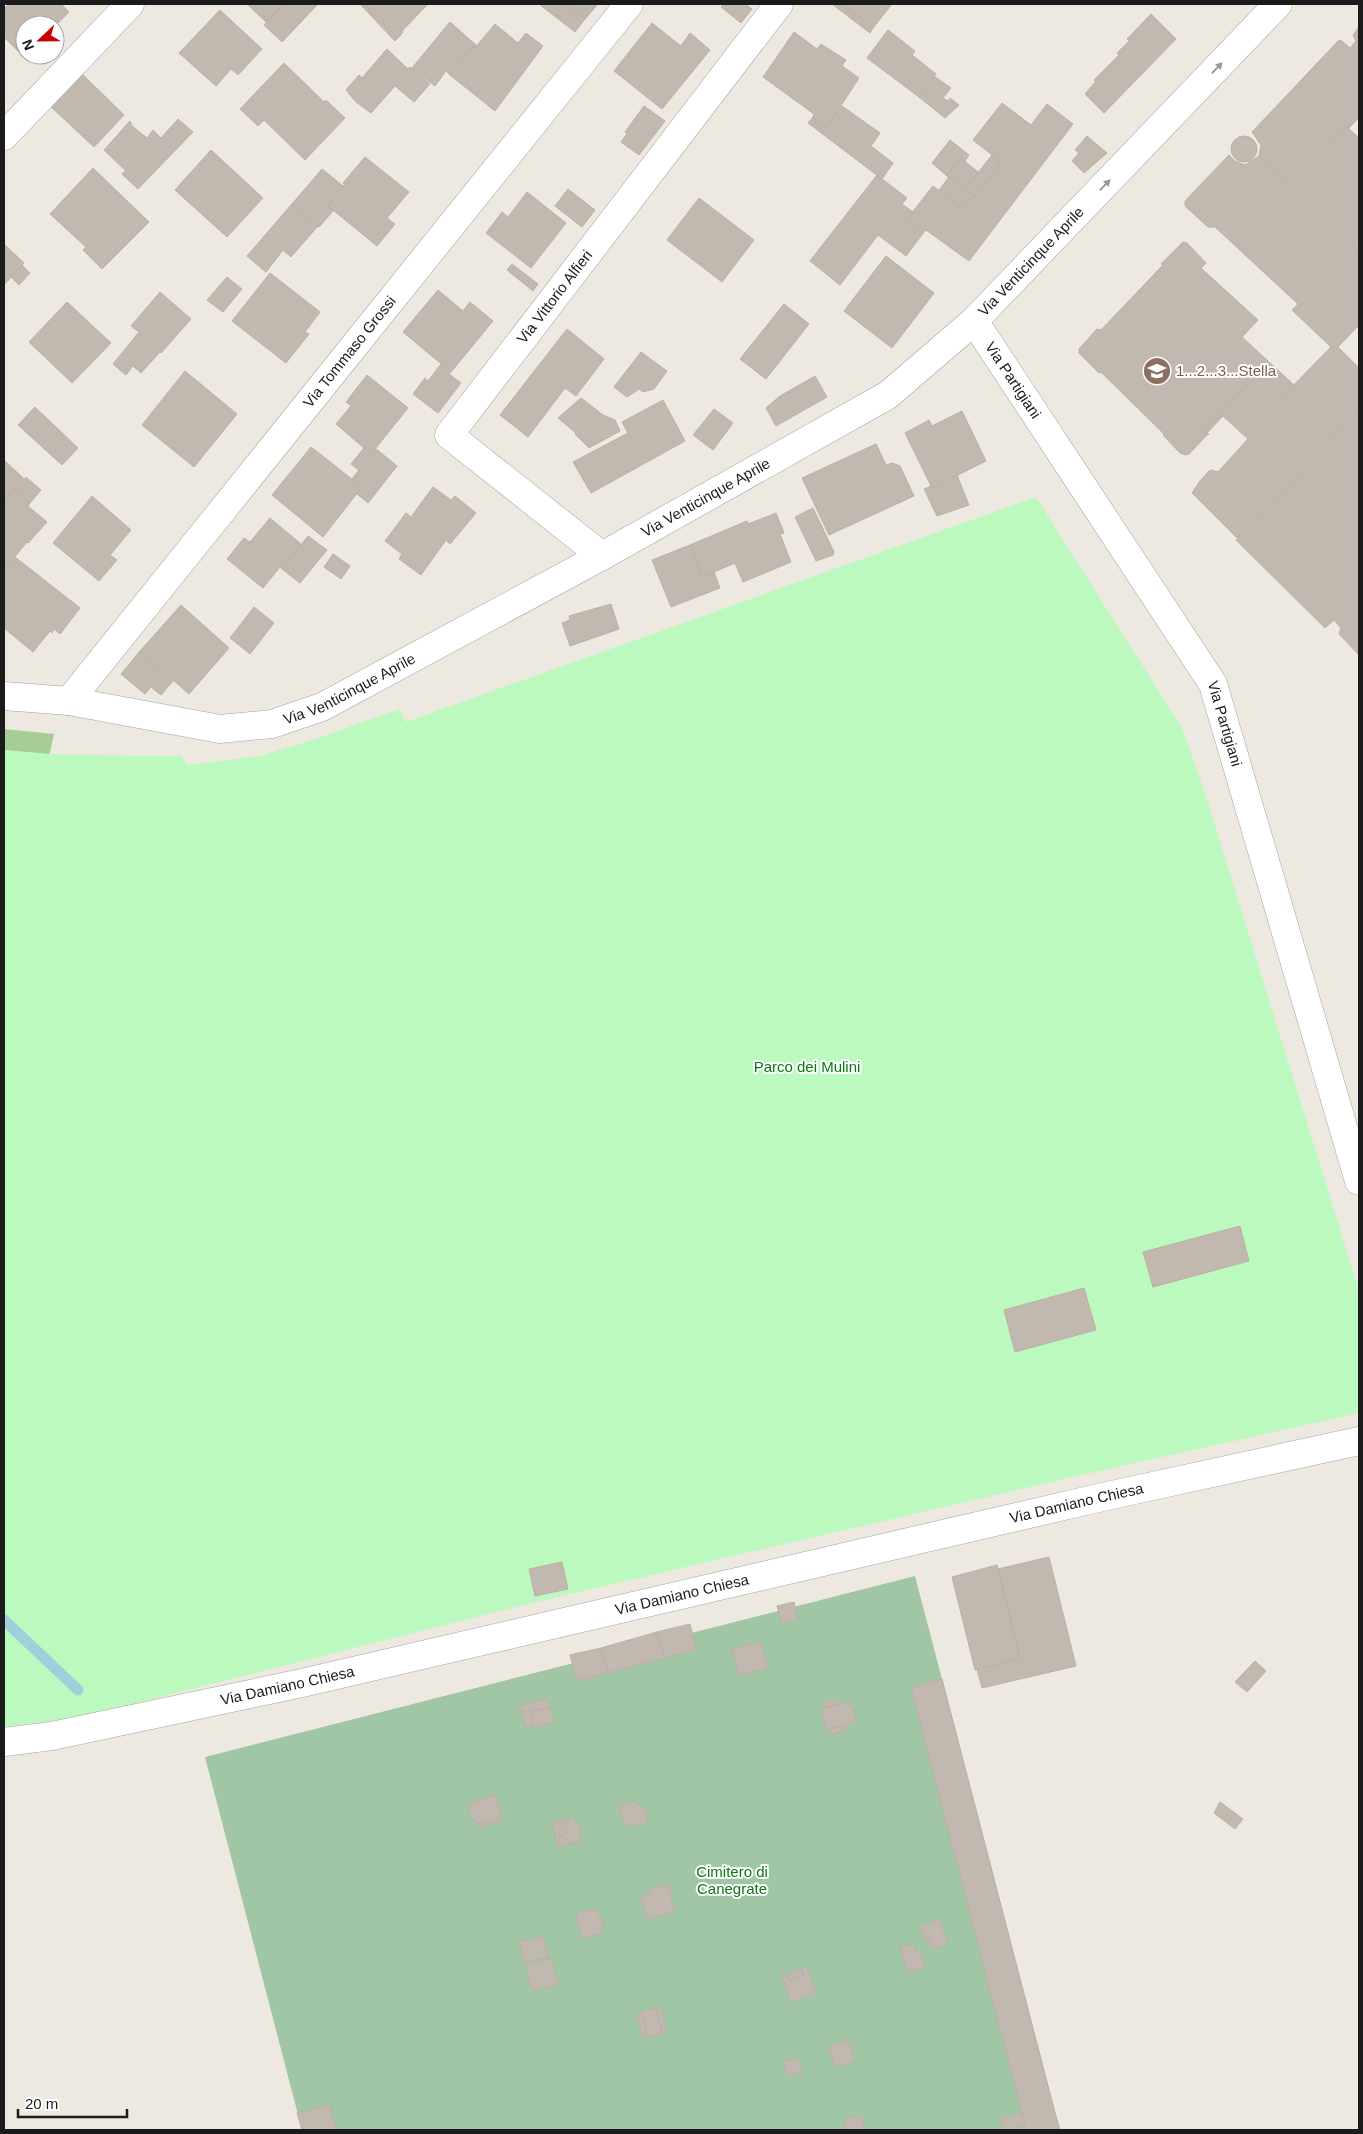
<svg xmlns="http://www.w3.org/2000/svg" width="1363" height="2134" font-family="Helvetica,sans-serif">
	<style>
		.forest { fill: #a6cd94 }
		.cemetery { fill: #a1c6a6 }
		.park { fill: #bbf9bf }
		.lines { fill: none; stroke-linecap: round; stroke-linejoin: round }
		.stream { stroke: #a0cfdc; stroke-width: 11 }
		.building { fill: #c1b8b0; stroke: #bfafa3 }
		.minor-casing { stroke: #a2a2a2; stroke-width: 29 }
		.minor { stroke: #fff; stroke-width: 28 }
		.oneway { fill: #989898 }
		.labels { text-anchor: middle; stroke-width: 4; stroke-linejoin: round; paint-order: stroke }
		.street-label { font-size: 15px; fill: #1b1b1b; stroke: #fff }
		.education-label { font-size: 15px; fill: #785e54; stroke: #fff; text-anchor: start }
		.park-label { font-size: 15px; fill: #0a7812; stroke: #fff }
	</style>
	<rect width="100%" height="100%" fill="#ede9e0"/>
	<polygon class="forest" points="4,729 54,734 47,766 4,769"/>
	<polygon class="cemetery" points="915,1576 1060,2130 302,2130 205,1757"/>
	<polygon class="park" points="1036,497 1182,728 1206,796 1359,1291 1359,1413 1077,1476 540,1601 81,1717 4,1727 4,750 64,755 181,756 187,765 260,756 316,739 399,709 406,722"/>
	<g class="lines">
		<polyline class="stream" points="4,1620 78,1690"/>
	</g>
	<g class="building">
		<polygon points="9,4 61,4 69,12 55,26 25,25 26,55 24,57 4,37 4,9"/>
		<polygon points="247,4 284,4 266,22"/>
		<polygon points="284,4 318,4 282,42 264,25"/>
		<polygon points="360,4 367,4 365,5 398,38 395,41 391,37"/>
		<polygon points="367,4 428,4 402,31 403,32 398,38 365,5"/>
		<polygon points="539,4 565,4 585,19 575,32"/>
		<polygon points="565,4 598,4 585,19"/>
		<polygon points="724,4 745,4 752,9 741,23 721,7"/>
		<polygon points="832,4 842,4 873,28 870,33"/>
		<polygon points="842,4 892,4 873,28"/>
		<polygon points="220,10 262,49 238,75 231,69 216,86 179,53"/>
		<polygon points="1151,14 1176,39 1104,113 1085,94 1096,81 1094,80 1119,55 1117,53 1129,41 1127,39"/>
		<polygon points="450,22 477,46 475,48 473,46 450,75 446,71 435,86 412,68"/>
		<polygon points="652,23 681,46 690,33 710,50 662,109 614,71"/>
		<polygon points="495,24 518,43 526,33 543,46 495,111 450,75 473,46 475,48"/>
		<polygon points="1359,27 1359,118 1349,128 1347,127 1290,187 1259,156 1261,145 1252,132 1339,40 1342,41 1350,48 1356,41 1353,35"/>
		<polygon points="888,30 915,51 912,55 936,74 919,97 867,58"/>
		<polygon points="794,32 817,49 821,44 846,60 842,66 859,78 827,127 813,117 814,114 763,77"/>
		<polygon points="387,49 408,69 410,67 430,84 414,102 395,86 371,113 356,102 346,90 359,75 362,78"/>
		<polygon points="284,63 324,102 326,100 345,118 305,160 264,120 258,126 240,109"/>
		<polygon points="79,71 124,115 94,147 48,104"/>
		<polygon points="934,76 951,88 943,98 948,101 950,98 959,105 945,118 919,97"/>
		<polygon points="1002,103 1031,125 1047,104 1073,124 969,261 926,230 924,232 907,219 933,186 963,209 973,196 975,197 1001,162 973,140"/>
		<polygon points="644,106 665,121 639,155 621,142 627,134 625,132"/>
		<polygon points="842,106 880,133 871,146 893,163 882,179 808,123 813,117 827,127"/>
		<polygon points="178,119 193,132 138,189 122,174 126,171 104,150 130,121 132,126 147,138 153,130 161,138"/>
		<polygon points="1347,127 1359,138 1359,237 1351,245 1359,254 1359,325 1338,347 1359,368 1359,411 1237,538 1192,493 1200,481 1209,471 1211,470 1218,472 1248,439 1223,416 1207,433 1209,434 1207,435 1203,431 1258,374 1281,398 1331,347 1292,310 1298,304 1215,227 1208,227 1185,206 1185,201 1229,155 1235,161 1245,165 1259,156 1290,187"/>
		<polygon points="1087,136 1107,153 1084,173 1072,161 1079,153 1075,150"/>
		<circle cx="1244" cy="149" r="13"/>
		<polygon points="950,140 969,155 965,161 961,158 947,176 932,163"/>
		<polygon points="211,150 263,198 227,237 175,190"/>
		<polygon points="992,155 1001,162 975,197 965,189"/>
		<polygon points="365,157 409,192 387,218 395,224 377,246 328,206 345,184 343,183"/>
		<polygon points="961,158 978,172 965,189 947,176"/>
		<polygon points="93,168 149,222 102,269 83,250 86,247 50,214"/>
		<polygon points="322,169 343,186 328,206 333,211 319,227 292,204"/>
		<polygon points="877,175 907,198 902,204 913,212 907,219 924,232 906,256 878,235 840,285 810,261"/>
		<polygon points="949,177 973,196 963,209 939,190"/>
		<polygon points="568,189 595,210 582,227 555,206"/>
		<polygon points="527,192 566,223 531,268 486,233 502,212 508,217"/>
		<polygon points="699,198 754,240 722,282 667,240"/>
		<polygon points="292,204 318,226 291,257 283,250 266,272 247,256"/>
		<polygon points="1359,237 1359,254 1351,245"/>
		<polygon points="1183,242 1187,243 1206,263 1201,268 1258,320 1242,337 1294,385 1281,398 1258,374 1203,431 1207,435 1189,454 1185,455 1180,453 1163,435 1164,434 1101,372 1099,373 1079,353 1079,349 1097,329 1101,330 1163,265 1161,264"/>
		<polygon points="4,244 24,263 4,285"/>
		<polygon points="886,256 934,293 892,348 844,311"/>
		<polygon points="512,264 538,284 533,291 507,270"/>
		<polygon points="22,265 30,273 19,285 11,277"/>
		<polygon points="270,273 320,312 305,332 309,334 286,363 232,321"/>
		<polygon points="227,277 242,289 223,312 207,300"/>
		<polygon points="438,290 463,311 470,302 493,321 451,372 403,332"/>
		<polygon points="160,292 191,319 161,353 160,352 141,373 133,366 126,375 113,364 139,332 131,326"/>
		<polygon points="67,302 111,343 72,383 29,342"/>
		<polygon points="784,304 809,324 766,379 740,359"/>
		<polygon points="567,329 604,359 576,396 565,388 528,437 500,415"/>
		<polygon points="641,352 667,371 654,389 643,392 639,389 627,397 614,387"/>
		<polygon points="441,364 451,372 449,374 461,383 438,413 413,394 425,378 428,381"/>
		<polygon points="185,371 237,414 194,467 142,425"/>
		<polygon points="367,375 408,408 371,454 336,424 351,406 346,402"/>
		<polygon points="815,376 827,397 776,426 766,408 780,396"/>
		<polygon points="581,398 603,415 615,420 620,431 589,448 575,434 576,433 558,418"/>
		<polygon points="663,400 685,441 591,493 573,462 628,433 622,422"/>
		<polygon points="35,407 78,448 62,465 18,425"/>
		<polygon points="714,409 733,423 713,450 693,435"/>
		<polygon points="962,411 986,461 932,488 905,433 929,420 932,426"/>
		<polygon points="1359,411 1359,655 1339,634 1341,628 1334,620 1325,628 1236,540"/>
		<polygon points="876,444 886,465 892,463 900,466 914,496 829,535 802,478"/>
		<polygon points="311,447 362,487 323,537 272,495"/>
		<polygon points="364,448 371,454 375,448 397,466 368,503 357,494 362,487 352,479 359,470 351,464"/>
		<polygon points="4,460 22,477 12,488 14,490 4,501"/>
		<polygon points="957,475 969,505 937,516 924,489 931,486 932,488"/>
		<polygon points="22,477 24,479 26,477 41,490 30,503 12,488"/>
		<polygon points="433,487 451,500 455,496 476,513 450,544 446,540 421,575 399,559 402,554 385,541 406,513 411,517"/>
		<polygon points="14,490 30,503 28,506 47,522 28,543 27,542 4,570 4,501"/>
		<polygon points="92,496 131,530 110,555 117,560 99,581 53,543"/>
		<polygon points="813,508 834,552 833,555 816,561 795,517"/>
		<polygon points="776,513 784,533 780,534 791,562 743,582 735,563 702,577 690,545 747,521 748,524"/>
		<polygon points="270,518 301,544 282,569 280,567 263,588 227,559 244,538 250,542"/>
		<polygon points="308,536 327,550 300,583 282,569"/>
		<polygon points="690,545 702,577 714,572 720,588 671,607 652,560"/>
		<polygon points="333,554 350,566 341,579 324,567"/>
		<polygon points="15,557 80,608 60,634 54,629 52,633 50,631 33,652 4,628 4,570"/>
		<polygon points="611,604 619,629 570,646 562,623 570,620 569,616"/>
		<polygon points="181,605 229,648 189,694 140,651"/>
		<polygon points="254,607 274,623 250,654 230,638"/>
		<polygon points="140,651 173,681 161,695 151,687 145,694 121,674"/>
		<polygon points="1240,1226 1249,1261 1153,1287 1143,1252"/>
		<polygon points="1084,1288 1096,1330 1015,1352 1004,1310"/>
		<polygon points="1049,1557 1076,1666 982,1688 977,1669 1020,1658 998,1569"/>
		<polygon points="562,1562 568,1589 535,1596 529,1569"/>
		<polygon points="997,1565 1020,1658 975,1670 952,1577"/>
		<polygon points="794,1602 798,1620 782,1624 777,1606"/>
		<polygon points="690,1624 696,1650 665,1658 657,1632"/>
		<polygon points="657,1632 665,1658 608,1673 601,1648"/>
		<polygon points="762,1642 768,1668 738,1675 732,1649"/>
		<polygon points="601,1648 608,1673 577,1681 570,1655"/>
		<polygon points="1255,1661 1266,1671 1247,1692 1235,1682"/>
		<polygon points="942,1679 1056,2117 1060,2130 1016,2130 1015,2127 1025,2125 911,1687"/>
		<polygon points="547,1698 550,1707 530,1712 534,1724 525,1727 519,1706"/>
		<polygon points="836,1699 838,1704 825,1708 823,1703"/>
		<polygon points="845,1703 852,1706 856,1718 851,1724 826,1730 821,1709"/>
		<polygon points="550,1707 554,1722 533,1728 532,1725 534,1724 530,1712"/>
		<polygon points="843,1726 845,1731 830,1735 829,1730"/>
		<polygon points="495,1795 501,1818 477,1824 472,1819 468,1808 472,1802"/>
		<polygon points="633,1801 645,1809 648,1822 633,1827 623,1821 620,1806"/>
		<polygon points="1220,1802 1243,1819 1235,1829 1214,1813"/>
		<polygon points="574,1817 577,1825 579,1824 581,1833 579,1834 580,1842 576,1843 570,1842 564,1836 560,1838 559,1830 562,1829 565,1823"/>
		<polygon points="501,1818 502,1821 478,1827 477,1824"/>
		<polygon points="571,1818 565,1823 562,1829 559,1830 560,1838 564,1836 570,1842 576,1843 559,1847 552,1823"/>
		<polygon points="668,1884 675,1912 647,1919 641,1897 650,1894 649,1889"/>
		<polygon points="596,1908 604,1924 601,1925 603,1933 582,1938 576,1914"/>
		<polygon points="940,1919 948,1945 932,1949 929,1939 925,1941 920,1925"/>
		<polygon points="543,1936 548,1957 525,1963 519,1942"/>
		<polygon points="914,1944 917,1953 922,1954 925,1968 913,1971 908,1970 905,1966 900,1947"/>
		<polygon points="551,1958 558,1985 532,1990 526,1966"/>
		<polygon points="807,1967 816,1994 793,2001 789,2000 785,1981 783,1982 781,1976 786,1974 789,1981 803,1976 801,1969"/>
		<polygon points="801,1969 803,1976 789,1981 786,1974"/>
		<polygon points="656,2008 662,2034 648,2037 641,2012"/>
		<polygon points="661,2009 666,2031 662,2032 657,2010"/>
		<polygon points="642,2013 647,2035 643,2037 637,2015"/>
		<polygon points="848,2040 855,2061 835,2067 829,2046"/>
		<polygon points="798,2058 803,2072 788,2077 783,2062"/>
		<polygon points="330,2105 336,2130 302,2130 297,2113"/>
		<polygon points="1022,2113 1025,2125 1015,2127 1016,2130 1004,2130 1000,2118"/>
		<polygon points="861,2115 865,2130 847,2130 844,2119"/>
	</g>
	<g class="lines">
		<defs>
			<g id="minor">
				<polyline points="4,136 130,4"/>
				<path id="s1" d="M974 321 1213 684 1359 1181"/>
				<path id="s2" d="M602 556 449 435 779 4"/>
				<path id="s3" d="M4 696 69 701 220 729 272 724 322 707 602 556 888 395 974 321 1278 4"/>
				<path id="s4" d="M69 701 629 4"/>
				<path id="s5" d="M4 1742 52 1736 302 1683 1098 1498 1359 1441"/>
			</g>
		</defs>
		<use href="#minor" class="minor-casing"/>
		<use href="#minor" class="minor"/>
	</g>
	<defs><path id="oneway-solid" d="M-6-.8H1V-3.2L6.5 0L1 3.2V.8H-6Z" transform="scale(1.25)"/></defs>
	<g class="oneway">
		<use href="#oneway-solid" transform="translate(1217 68) rotate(-46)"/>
		<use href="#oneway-solid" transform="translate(1105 185) rotate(-46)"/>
	</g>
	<defs>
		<symbol id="school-disc" viewBox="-11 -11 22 22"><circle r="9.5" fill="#8d6e63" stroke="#fff"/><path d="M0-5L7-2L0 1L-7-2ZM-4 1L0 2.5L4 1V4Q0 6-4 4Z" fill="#fff"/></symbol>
	</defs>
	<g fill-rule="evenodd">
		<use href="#school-disc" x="1141" y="355" width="32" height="32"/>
	</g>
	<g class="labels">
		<g class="street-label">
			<text dy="5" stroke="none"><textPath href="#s3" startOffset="1166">Via Venticinque Aprile</textPath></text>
			<text dy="5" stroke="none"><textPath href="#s2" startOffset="369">Via Vittorio Alfieri</textPath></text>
			<text dy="5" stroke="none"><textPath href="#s4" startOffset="448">Via Tommaso Grossi</textPath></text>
			<text dy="5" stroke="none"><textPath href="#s1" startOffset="71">Via Partigiani</textPath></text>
			<text dy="5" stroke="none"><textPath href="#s3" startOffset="761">Via Venticinque Aprile</textPath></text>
			<text dy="5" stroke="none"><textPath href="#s3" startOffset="356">Via Venticinque Aprile</textPath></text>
			<text dy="5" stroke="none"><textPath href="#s1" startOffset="476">Via Partigiani</textPath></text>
			<text dy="5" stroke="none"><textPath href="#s5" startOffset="1099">Via Damiano Chiesa</textPath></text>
			<text dy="5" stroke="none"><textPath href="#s5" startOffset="694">Via Damiano Chiesa</textPath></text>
			<text dy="5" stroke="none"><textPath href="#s5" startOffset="289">Via Damiano Chiesa</textPath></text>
		</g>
		<g class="education-label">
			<text x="1176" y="376">1...2...3...Stella</text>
		</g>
		<g class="park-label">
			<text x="807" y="1072">Parco dei Mulini</text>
			<text x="732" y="1877">Cimitero di<tspan x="732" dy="17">Canegrate</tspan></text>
		</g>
	</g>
	<rect width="1363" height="2134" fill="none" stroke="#1b1b1b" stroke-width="10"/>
	<g transform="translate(40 40) rotate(248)"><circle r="24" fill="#ffffff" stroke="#a4a4a4"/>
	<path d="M0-4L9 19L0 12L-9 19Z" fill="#c60002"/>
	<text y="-8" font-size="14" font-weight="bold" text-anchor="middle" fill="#1b1b1b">N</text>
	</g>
	<path d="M18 2109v8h109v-8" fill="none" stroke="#1b1b1b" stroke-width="2.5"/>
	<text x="25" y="2109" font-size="15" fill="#1b1b1b" stroke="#ffffff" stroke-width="4" paint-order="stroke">20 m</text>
</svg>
